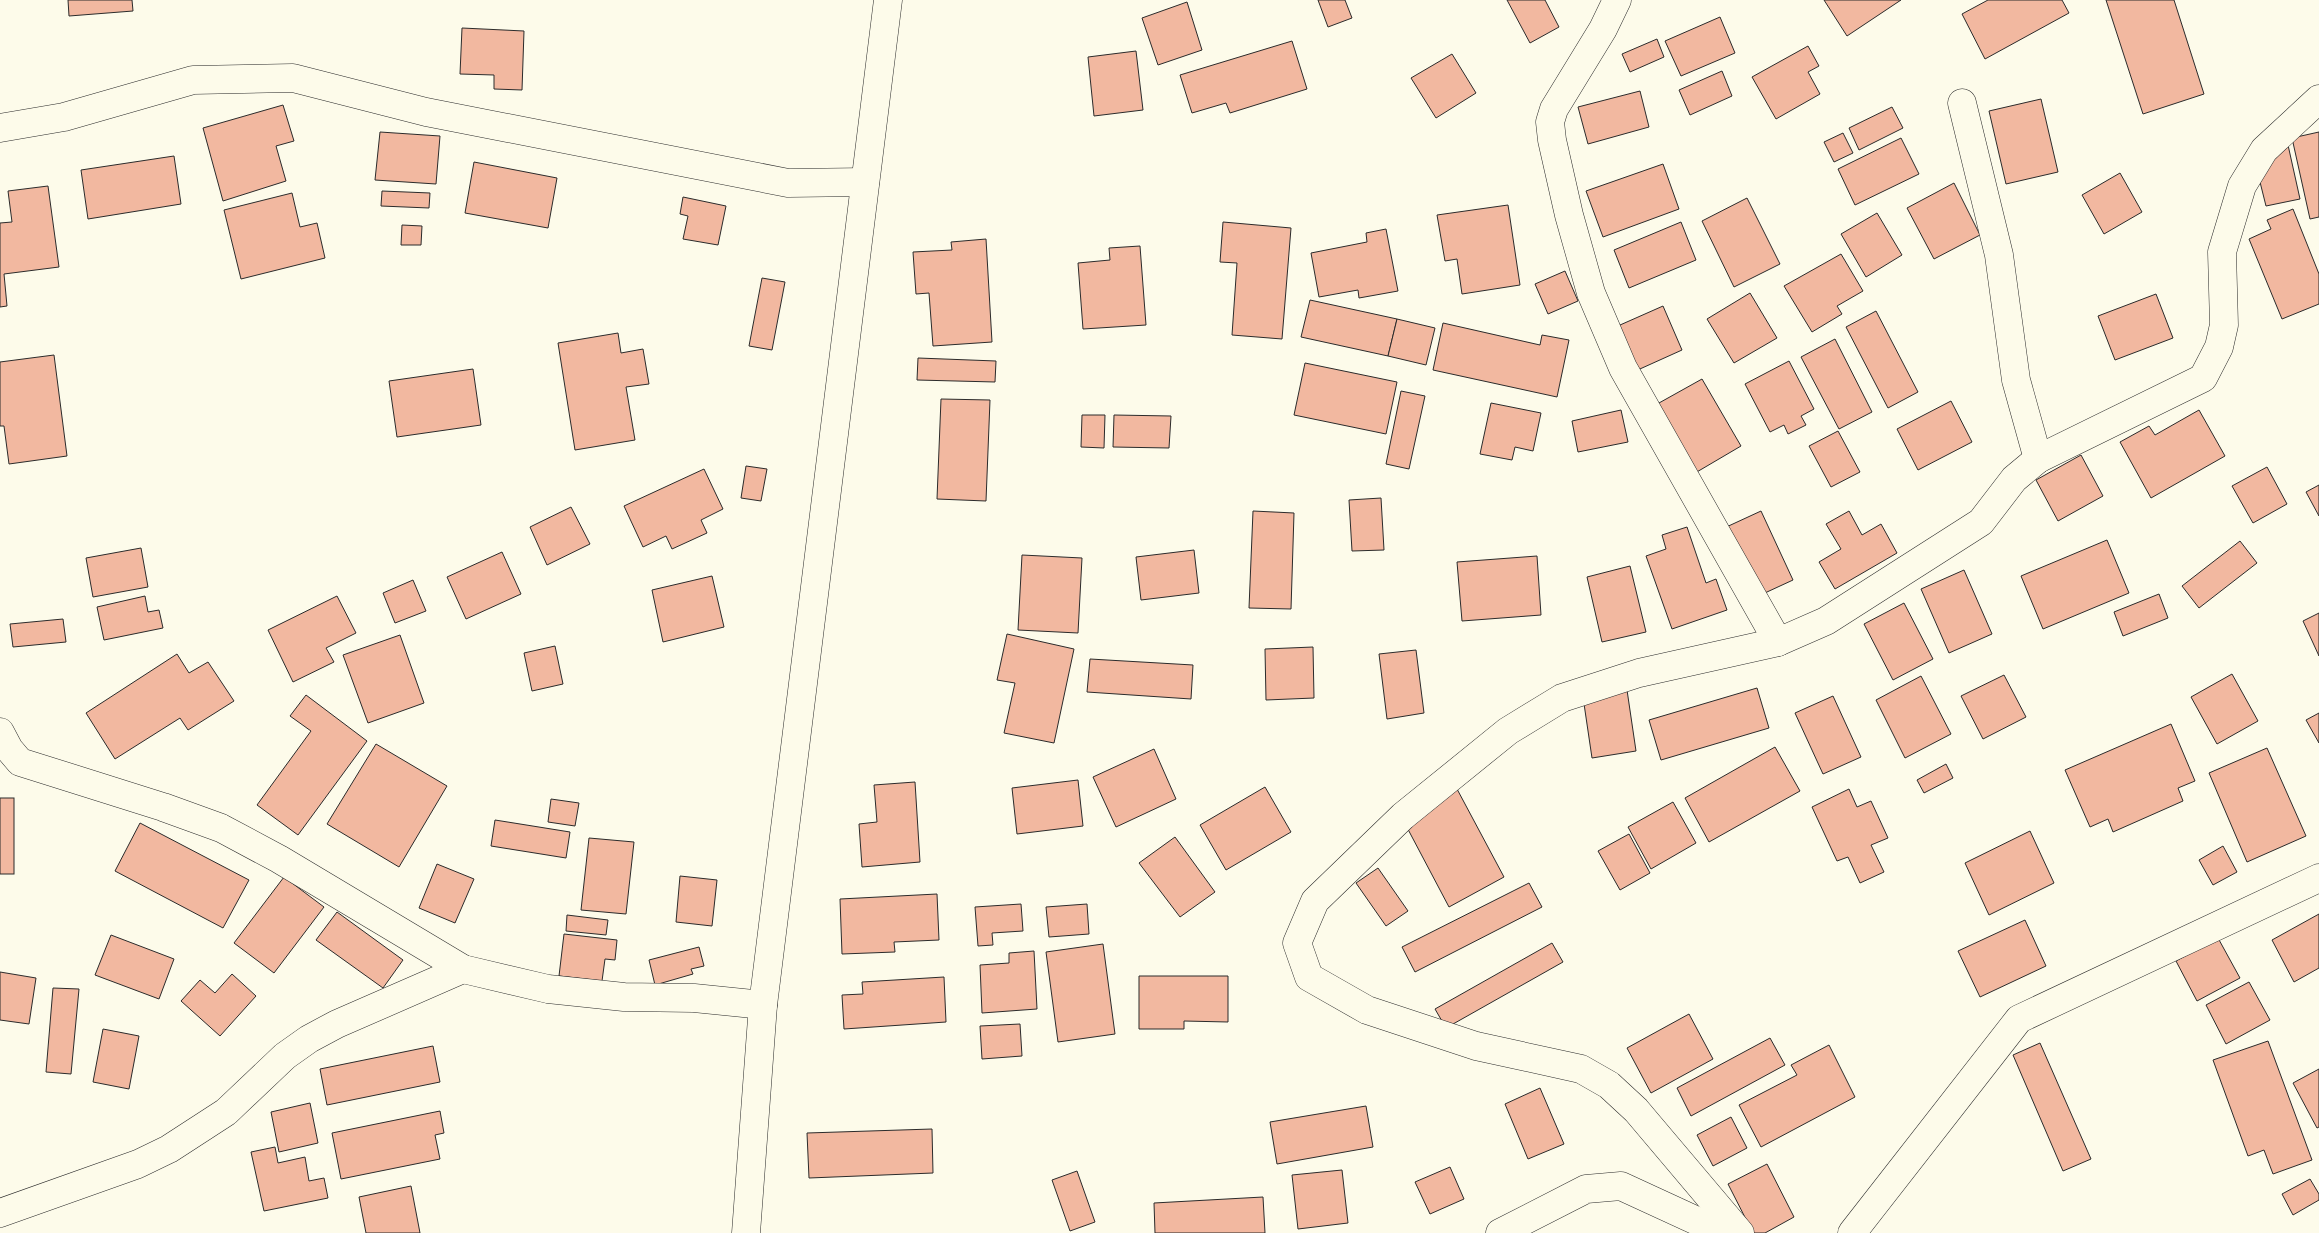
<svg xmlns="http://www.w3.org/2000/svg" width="2319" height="1233" font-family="Jost,sans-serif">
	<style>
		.building { fill: #f2b8a0; stroke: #2b2b2b }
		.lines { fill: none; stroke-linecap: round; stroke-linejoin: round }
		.street-casing { stroke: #2b2b2b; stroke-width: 29 }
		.street { stroke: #fdfbea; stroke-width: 28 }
	</style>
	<rect width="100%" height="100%" fill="#fdfbea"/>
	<g class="building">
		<polygon points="68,0 132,0 133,11 69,16"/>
		<polygon points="1318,0 1345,0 1352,18 1328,27"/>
		<polygon points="1507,0 1545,0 1559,27 1530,43"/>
		<polygon points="1824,0 1901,0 1847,36"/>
		<polygon points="1988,0 2062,0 2069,13 1985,59 1962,14"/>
		<polygon points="2106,0 2174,0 2204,94 2143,114"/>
		<polygon points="1187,2 1202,50 1158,65 1142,18"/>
		<polygon points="1720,17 1735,53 1681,76 1665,41"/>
		<polygon points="462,28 524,31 522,90 494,89 494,75 460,74"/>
		<polygon points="1657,39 1664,57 1630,72 1622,54"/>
		<polygon points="1292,41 1307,89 1230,113 1226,103 1192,113 1180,75"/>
		<polygon points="1808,46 1819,66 1808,72 1820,94 1776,119 1752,77"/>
		<polygon points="1136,51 1143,110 1094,116 1088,57"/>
		<polygon points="1452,54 1476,93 1436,118 1411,78"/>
		<polygon points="1722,71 1732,96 1690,115 1679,90"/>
		<polygon points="1640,91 1649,127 1588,144 1578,107"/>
		<polygon points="2041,99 2058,172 2006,184 1989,111"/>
		<polygon points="283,105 294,141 276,146 286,181 223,201 203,128"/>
		<polygon points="1892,107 1903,128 1859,150 1849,128"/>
		<polygon points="380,132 440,136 436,184 375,180"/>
		<polygon points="2319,132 2319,217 2310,219 2292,138"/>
		<polygon points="1843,133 1853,153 1834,162 1824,142"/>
		<polygon points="1901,138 1919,174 1855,205 1838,169"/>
		<polygon points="2288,145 2300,199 2266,206 2257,170"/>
		<polygon points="174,156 181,204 88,219 81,170"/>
		<polygon points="474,162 557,178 548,228 465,213"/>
		<polygon points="1663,164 1679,209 1603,237 1586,191"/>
		<polygon points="2120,173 2142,212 2104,234 2082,195"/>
		<polygon points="1954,183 1980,235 1934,259 1907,208"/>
		<polygon points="48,186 59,267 4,274 7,306 0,307 0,223 12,222 8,191"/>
		<polygon points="382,191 430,193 429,208 381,206"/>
		<polygon points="292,193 300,227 317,223 325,258 241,279 224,210"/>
		<polygon points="683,197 726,206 718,245 683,239 688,216 680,214"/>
		<polygon points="1747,198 1780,264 1734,287 1702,221"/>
		<polygon points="1508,205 1520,285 1462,294 1457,259 1445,261 1437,215"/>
		<polygon points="2293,209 2319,274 2319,304 2282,319 2249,239 2271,229 2267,220"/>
		<polygon points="1877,213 1902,255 1866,277 1841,234"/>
		<polygon points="1223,222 1291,228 1282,339 1232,335 1237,263 1220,262"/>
		<polygon points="1681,222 1696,260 1629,288 1614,250"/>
		<polygon points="402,225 422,226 421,245 401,245"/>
		<polygon points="1386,229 1398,291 1359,298 1358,290 1319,297 1311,253 1367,242 1366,233"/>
		<polygon points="986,239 992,342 933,346 929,293 916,294 913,252 952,250 951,242"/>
		<polygon points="1140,246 1146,325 1083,329 1078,263 1110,260 1109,248"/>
		<polygon points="1841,254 1863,291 1837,306 1842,314 1812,332 1784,286"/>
		<polygon points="1565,271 1578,301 1548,314 1535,284"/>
		<polygon points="762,278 785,282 772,350 749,346"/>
		<polygon points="1750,293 1777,338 1734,363 1707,319"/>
		<polygon points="2156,294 2173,338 2115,360 2098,316"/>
		<polygon points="1310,300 1397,319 1388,356 1301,337"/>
		<polygon points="1663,306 1682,350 1631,373 1611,329"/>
		<polygon points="1876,311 1918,392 1888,408 1846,327"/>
		<polygon points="1397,319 1435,328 1426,365 1388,356"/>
		<polygon points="1443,323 1540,345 1542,335 1569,340 1557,397 1433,370"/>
		<polygon points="618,333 621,353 643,349 649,384 626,387 635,440 575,450 558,343"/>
		<polygon points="1835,339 1872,412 1839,429 1801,357"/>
		<polygon points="54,355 67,456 9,464 4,426 0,426 0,362"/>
		<polygon points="918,358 996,361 995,382 917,380"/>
		<polygon points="1789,361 1814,409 1801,416 1806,425 1788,434 1784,425 1770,432 1745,384"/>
		<polygon points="1305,363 1397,382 1386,434 1294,415"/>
		<polygon points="473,369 481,425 397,437 389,381"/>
		<polygon points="1702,379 1741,446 1690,476 1650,408"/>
		<polygon points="1401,391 1425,396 1409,469 1386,464"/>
		<polygon points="941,399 990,400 986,501 937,499"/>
		<polygon points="1951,401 1972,442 1918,470 1897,429"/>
		<polygon points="1491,403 1541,413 1533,451 1515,447 1512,460 1480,454"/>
		<polygon points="1621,410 1628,442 1578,452 1572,421"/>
		<polygon points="2199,410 2225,456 2151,498 2120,442 2149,426 2155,435"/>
		<polygon points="1082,415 1105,415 1104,448 1081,447"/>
		<polygon points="1114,415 1171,416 1169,448 1113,447"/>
		<polygon points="1838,431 1860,472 1831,487 1809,446"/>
		<polygon points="2081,455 2103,496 2058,521 2036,480"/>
		<polygon points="746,466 767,469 761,501 741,498"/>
		<polygon points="2267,467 2287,504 2253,523 2232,486"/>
		<polygon points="704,469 723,509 701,520 707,533 672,549 666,536 643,547 624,506"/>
		<polygon points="2319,485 2319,516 2306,492"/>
		<polygon points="1381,498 1384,550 1352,551 1349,500"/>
		<polygon points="571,507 590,544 547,565 530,527"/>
		<polygon points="1253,511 1294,513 1291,609 1249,608"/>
		<polygon points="1761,511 1793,580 1754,598 1722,529"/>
		<polygon points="1849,511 1862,535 1881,524 1897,553 1835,589 1819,562 1841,549 1826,524"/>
		<polygon points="1687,527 1706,583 1716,579 1727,610 1672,629 1646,556 1666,549 1662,535"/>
		<polygon points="2107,540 2129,593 2043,629 2021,576"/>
		<polygon points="2240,541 2257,563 2199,608 2182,586"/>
		<polygon points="141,548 148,587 93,597 86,558"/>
		<polygon points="1194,550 1199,593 1141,600 1136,557"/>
		<polygon points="502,552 521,594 466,619 447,577"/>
		<polygon points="1022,555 1082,558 1078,633 1018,630"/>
		<polygon points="1537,556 1541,615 1462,621 1457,562"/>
		<polygon points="1630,566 1646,632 1602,642 1587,577"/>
		<polygon points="1964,570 1992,634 1949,653 1921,589"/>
		<polygon points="712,576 724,627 663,642 652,590"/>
		<polygon points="413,580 426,611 395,623 383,593"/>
		<polygon points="2159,594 2168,618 2123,636 2114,612"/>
		<polygon points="145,596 148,612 159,610 163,628 104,640 97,607"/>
		<polygon points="337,596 356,633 326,648 334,662 293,682 268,630"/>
		<polygon points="1904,603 1933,659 1893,680 1864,624"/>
		<polygon points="2319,613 2319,656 2303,621"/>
		<polygon points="63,619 66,642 13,647 10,624"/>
		<polygon points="1007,634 1074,649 1054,743 1004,733 1015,683 997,680"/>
		<polygon points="400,635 424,703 368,723 343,655"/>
		<polygon points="555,646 563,684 532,691 524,653"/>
		<polygon points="1313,647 1314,698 1266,700 1265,649"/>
		<polygon points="1416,650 1424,713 1387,719 1379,654"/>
		<polygon points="177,654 189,673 208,662 234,701 188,730 180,718 115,759 86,713"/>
		<polygon points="1090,659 1193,665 1191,699 1087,692"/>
		<polygon points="2232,674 2258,721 2217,744 2191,697"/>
		<polygon points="2004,675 2026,717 1983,739 1961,696"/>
		<polygon points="1921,676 1951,734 1905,758 1876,700"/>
		<polygon points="1757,688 1769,728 1661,760 1649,720"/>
		<polygon points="1627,690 1636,751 1592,758 1583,697"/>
		<polygon points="306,695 367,741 298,835 257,805 311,731 290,716"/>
		<polygon points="1833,696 1861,757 1823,774 1795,713"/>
		<polygon points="2319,713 2319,743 2306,720"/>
		<polygon points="2171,724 2195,781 2178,788 2183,801 2113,832 2108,819 2090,827 2065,770"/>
		<polygon points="376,744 447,786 399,867 327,824"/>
		<polygon points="1775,747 1800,791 1709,842 1685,798"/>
		<polygon points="2267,748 2306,836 2247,862 2209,773"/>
		<polygon points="1154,749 1176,799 1116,827 1093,777"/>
		<polygon points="1946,764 1953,778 1924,793 1917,780"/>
		<polygon points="1078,780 1083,826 1017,834 1012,788"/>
		<polygon points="915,782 920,862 862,867 859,824 877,822 874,785"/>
		<polygon points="1265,787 1291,832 1226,870 1200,825"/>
		<polygon points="1457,789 1504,877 1449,907 1402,818"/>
		<polygon points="1849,789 1857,807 1871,801 1888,838 1871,845 1884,872 1860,883 1848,857 1837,861 1812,807"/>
		<rect x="0" y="798" width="14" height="76"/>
		<polygon points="551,799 579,803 575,826 548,822"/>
		<polygon points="1673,802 1696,843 1651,869 1628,827"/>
		<polygon points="495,820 570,832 566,858 491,846"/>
		<polygon points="140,823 249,880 223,928 115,871"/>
		<polygon points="2030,831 2054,883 1989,915 1965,863"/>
		<polygon points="1629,834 1650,873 1620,890 1598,851"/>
		<polygon points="1175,837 1215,892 1180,917 1139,863"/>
		<polygon points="589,838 634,842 626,914 581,910"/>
		<polygon points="2223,846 2237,872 2213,885 2199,860"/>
		<polygon points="437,864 474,879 455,923 419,908"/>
		<polygon points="1378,868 1408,911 1386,926 1356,883"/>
		<polygon points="680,876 717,880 712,926 676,922"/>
		<polygon points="284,877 324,907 274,973 234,943"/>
		<polygon points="1529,883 1542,907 1415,972 1402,947"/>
		<polygon points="937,894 939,940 894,942 895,952 842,954 840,899"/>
		<polygon points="1021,904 1023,931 992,933 993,945 978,946 975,907"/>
		<polygon points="1087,904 1089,934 1049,937 1046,907"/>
		<polygon points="337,912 403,960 383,988 316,940"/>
		<polygon points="2319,914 2319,968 2294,982 2272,940"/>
		<polygon points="567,915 608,920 606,935 566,931"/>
		<polygon points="2025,920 2046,966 1980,997 1958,951"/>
		<polygon points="564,934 617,940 615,960 605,959 602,981 559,976"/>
		<polygon points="111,935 174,959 159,999 95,975"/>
		<polygon points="2218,938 2240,978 2197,1001 2176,961"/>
		<polygon points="1552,943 1563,962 1446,1028 1435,1009"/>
		<polygon points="1103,944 1115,1034 1058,1042 1046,952"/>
		<polygon points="699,947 704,966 691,969 693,974 655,985 649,960"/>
		<polygon points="1034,951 1037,1009 982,1013 980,965 1009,963 1009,953"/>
		<polygon points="0,972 36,978 29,1024 0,1020"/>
		<polygon points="232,974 256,996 220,1036 181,1001 200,980 215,993"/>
		<polygon points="1139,976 1228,976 1228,1022 1184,1021 1184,1029 1139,1029"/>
		<polygon points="944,977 946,1022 844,1029 842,995 863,994 862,982"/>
		<polygon points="2249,982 2270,1020 2226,1044 2206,1005"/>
		<polygon points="53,988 79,989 71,1074 46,1072"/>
		<polygon points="1689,1014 1713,1059 1651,1093 1627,1048"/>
		<polygon points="1020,1024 1022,1056 982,1059 980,1026"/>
		<polygon points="103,1029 139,1036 129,1089 93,1082"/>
		<polygon points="1770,1038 1785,1065 1691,1116 1677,1088"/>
		<polygon points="2268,1041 2312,1160 2273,1174 2264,1150 2248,1156 2213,1060"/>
		<polygon points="2040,1043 2091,1159 2063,1171 2013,1055"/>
		<polygon points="1829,1045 1855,1097 1761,1147 1739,1105 1797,1075 1791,1065"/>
		<polygon points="433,1046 440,1082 327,1105 320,1069"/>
		<polygon points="2319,1069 2319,1127 2317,1128 2293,1083"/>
		<polygon points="1540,1088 1564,1144 1528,1159 1505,1104"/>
		<polygon points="310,1103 318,1143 279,1152 271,1112"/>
		<polygon points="1366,1106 1373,1147 1277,1164 1270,1122"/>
		<polygon points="440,1111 444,1133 435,1135 440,1159 341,1179 332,1133"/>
		<polygon points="1731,1117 1747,1148 1713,1166 1697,1135"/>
		<polygon points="932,1129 933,1173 809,1178 807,1133"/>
		<polygon points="275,1147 278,1163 305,1157 309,1181 324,1178 328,1198 264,1211 251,1152"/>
		<polygon points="1767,1164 1794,1217 1765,1233 1753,1233 1728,1184"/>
		<polygon points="1450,1167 1464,1199 1430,1214 1415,1182"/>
		<polygon points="1342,1170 1348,1223 1298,1229 1292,1175"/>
		<polygon points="1077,1171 1095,1222 1070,1231 1052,1180"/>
		<polygon points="2310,1179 2319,1194 2319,1200 2293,1215 2282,1194"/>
		<polygon points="411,1186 420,1233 366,1233 359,1197"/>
		<polygon points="1263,1197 1265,1233 1155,1233 1154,1203"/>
	</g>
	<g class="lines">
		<defs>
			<g id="street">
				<polyline points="1617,0 1603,29 1554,109 1550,122 1552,140 1569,215 1591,293 1623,368 1778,642"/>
				<polyline points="1962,103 1999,255 2016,380 2038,459"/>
				<polyline points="0,128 64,117 193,80 293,78 426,112 788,183 865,182"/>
				<polyline points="0,732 9,749 20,762 163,807 221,828 279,859 463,969 548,989 624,997 694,998 763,1005"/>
				<polyline points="0,1213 138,1164 169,1149 226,1112 285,1056 309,1039 337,1024 463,969"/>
				<polyline points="746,1233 763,1005 888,0"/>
				<polyline points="1500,1233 1586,1189 1621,1186 1723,1233"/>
				<polyline points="1740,1233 1636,1110 1609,1085 1581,1069 1476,1046 1367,1010 1309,977 1297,943 1315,901 1403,816 1508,731 1562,698 1639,673 1778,642 1826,621 1981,522 2014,479 2038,459 2203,378 2219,347 2224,325 2222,252 2242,186 2264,150 2319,99"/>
				<polyline points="1852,1233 2019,1019 2319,878"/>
			</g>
		</defs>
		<use href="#street" class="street-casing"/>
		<use href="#street" class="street"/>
	</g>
</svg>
